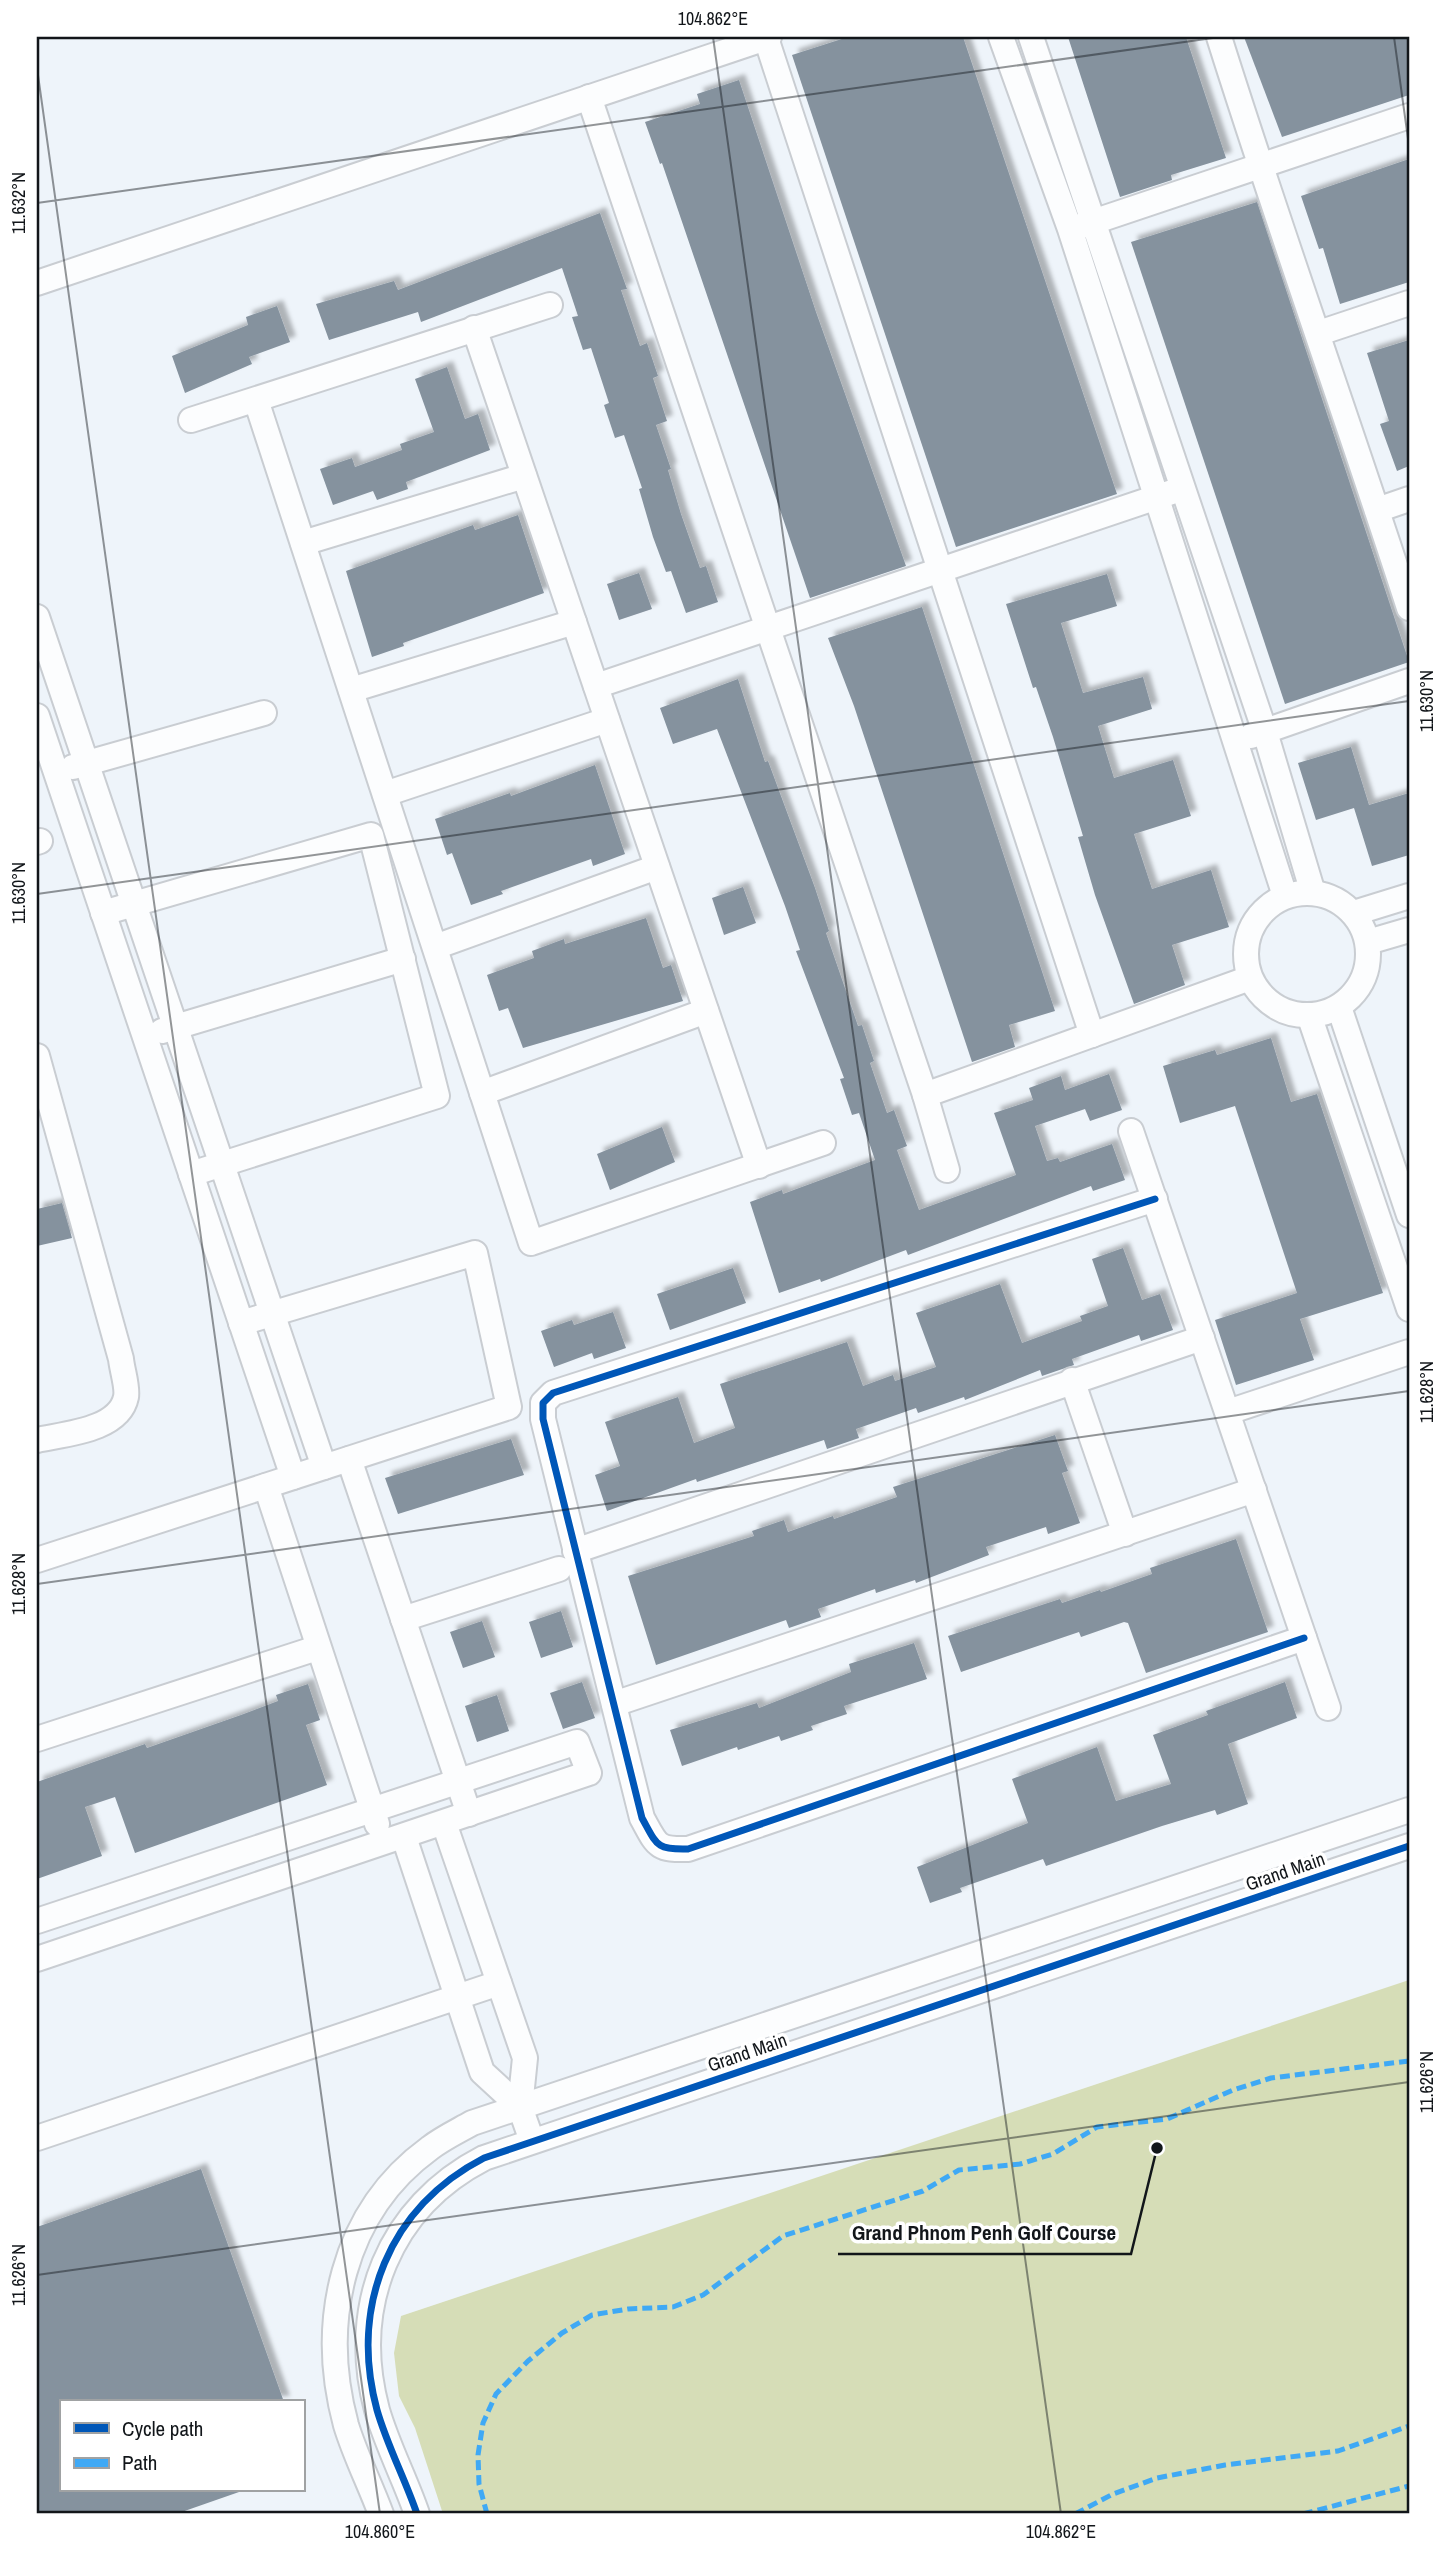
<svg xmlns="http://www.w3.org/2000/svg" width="1446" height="2551" font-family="'Archivo Narrow',sans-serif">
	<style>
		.grass { fill: #d6ddb7 }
		.building { fill: #85929e; filter: url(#shadow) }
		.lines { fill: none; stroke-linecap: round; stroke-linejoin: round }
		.minor-casing { stroke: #c9cdd2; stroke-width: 28 }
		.minor { stroke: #fcfdfe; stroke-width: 24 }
		.quiet { stroke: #3fa9f5; stroke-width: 5; stroke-dasharray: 10 5; stroke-linecap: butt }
		.cycleway-casing { stroke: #fff; stroke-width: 11 }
		.cycleway { stroke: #0057b8; stroke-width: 7 }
		.ticks { fill: none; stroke: #12161a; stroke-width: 2; stroke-opacity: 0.45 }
		.labels { text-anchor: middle; stroke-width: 7; stroke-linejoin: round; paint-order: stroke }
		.street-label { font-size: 19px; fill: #12161a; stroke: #fff }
		.leader { fill: none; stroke: #12161a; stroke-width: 2.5 }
		.callout-dot { fill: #12161a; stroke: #fff; stroke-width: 2.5 }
		.callout-label { font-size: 21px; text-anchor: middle; font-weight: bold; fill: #12161a; stroke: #fff; stroke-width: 7; stroke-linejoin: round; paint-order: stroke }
		.neatline { fill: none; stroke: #12161a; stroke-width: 2.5 }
		.ticks-label { font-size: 18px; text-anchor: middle; fill: #12161a }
	</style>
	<defs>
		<filter id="shadow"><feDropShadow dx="6" dy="-6" stdDeviation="2" flood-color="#0004"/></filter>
	</defs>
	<rect width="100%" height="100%" fill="#eef4fa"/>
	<polygon class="grass" points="1409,1980 1409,2514 443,2514 415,2428 399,2396 394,2353 401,2316"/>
	<g class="building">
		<polygon points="848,37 963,37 1117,494 956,547 792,55"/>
		<polygon points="1068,37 1186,37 1226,158 1171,175 1172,180 1120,197"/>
		<polygon points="1244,37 1409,37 1409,95 1282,137"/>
		<polygon points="739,80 816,312 906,566 810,598 662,163 660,164 645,122 700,104 697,94"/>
		<polygon points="1409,159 1409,282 1340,304 1323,248 1319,249 1301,196"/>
		<polygon points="1257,202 1409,662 1285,704 1131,242"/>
		<polygon points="600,213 627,289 621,290 640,346 647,343 658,376 653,378 667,421 656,425 671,469 668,470 681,514 700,568 706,566 718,602 686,613 671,571 666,572 653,537 639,489 642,488 624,435 615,438 604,405 609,403 591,348 583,350 572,317 578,316 562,268 421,322 418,312 329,340 316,304 394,281 398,290"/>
		<polygon points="277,306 290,342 249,357 252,364 185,393 172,356 248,325 246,317"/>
		<polygon points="1409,340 1409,466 1397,471 1380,424 1389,421 1367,353"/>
		<polygon points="447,367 465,419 478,414 490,450 406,482 408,489 377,500 373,491 333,505 320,469 352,458 355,467 402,450 400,444 434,432 415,379"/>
		<polygon points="518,515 544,593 403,643 404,646 372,657 346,571 473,525 475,530"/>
		<polygon points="639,573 652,609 619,620 607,584"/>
		<polygon points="1107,574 1117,606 1061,623 1083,693 1143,677 1152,709 1098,726 1114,778 1173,760 1191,816 1134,834 1152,889 1211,870 1229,927 1172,945 1185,985 1134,1004 1095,895 1078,837 1083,836 1053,737 1036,687 1033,688 1006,604"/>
		<polygon points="922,607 1055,1011 1009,1025 1015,1047 972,1062 854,706 828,638"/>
		<polygon points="738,679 765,762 768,761 815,888 829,931 826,933 858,1026 862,1025 874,1061 870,1063 887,1113 894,1110 907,1146 897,1150 919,1210 1016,1175 994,1113 1033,1100 1029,1088 1061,1076 1065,1090 1109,1074 1122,1110 1090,1121 1085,1109 1035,1126 1047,1161 1058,1158 1060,1162 1112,1144 1125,1180 1093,1191 1091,1186 908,1255 906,1250 821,1282 820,1279 779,1293 750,1202 782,1190 783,1194 875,1160 859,1113 852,1115 840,1079 844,1078 796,951 800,950 785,906 717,729 673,744 660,708"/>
		<polygon points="1351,747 1369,805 1409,793 1409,855 1372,866 1354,808 1316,820 1298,763"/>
		<polygon points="595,765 625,854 593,866 591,859 501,891 503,894 471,905 452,853 447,855 435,819 510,793 511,796"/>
		<polygon points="743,887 756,923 724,935 712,898"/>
		<polygon points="646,918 663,968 671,965 683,1001 523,1048 508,1008 499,1011 487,975 534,958 532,951 564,939 565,944"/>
		<polygon points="1271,1038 1291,1102 1317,1094 1383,1293 1300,1319 1314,1360 1236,1385 1215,1320 1297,1293 1235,1106 1180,1123 1163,1066 1215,1050 1217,1055"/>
		<polygon points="662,1127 675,1162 610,1190 597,1154"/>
		<polygon points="62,1203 72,1238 37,1246 37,1209"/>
		<polygon points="1123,1248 1142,1300 1160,1294 1173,1330 1141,1341 1139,1335 1072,1359 1074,1365 1042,1376 1040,1370 965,1400 964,1397 918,1413 916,1408 856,1429 859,1438 827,1449 824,1440 697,1482 696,1479 607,1511 595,1475 620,1466 605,1422 678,1397 694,1443 735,1428 720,1384 847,1342 863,1386 893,1375 895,1381 936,1367 916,1313 1000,1284 1022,1343 1082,1321 1080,1316 1108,1306 1092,1259"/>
		<polygon points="733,1268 746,1303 670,1330 657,1294"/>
		<polygon points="613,1312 626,1348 594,1359 592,1353 554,1367 541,1331 572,1320 574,1325"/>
		<polygon points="1055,1435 1068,1471 1062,1473 1080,1523 1048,1534 1046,1527 986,1547 989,1555 916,1583 915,1580 876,1593 875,1589 818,1609 821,1617 789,1628 786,1620 656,1665 628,1576 754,1536 752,1531 784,1520 788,1532 833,1516 834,1519 897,1497 893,1487"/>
		<polygon points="511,1439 524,1475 398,1514 385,1478"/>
		<polygon points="1236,1539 1268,1632 1146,1673 1128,1623 1124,1622 1081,1637 1079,1632 961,1672 948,1636 1060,1599 1062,1603 1100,1590 1101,1592 1152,1574 1150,1568"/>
		<polygon points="561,1611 573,1647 541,1658 529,1622"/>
		<polygon points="482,1621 495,1657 463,1668 450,1632"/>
		<polygon points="914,1643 927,1679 844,1706 847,1714 811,1726 813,1730 781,1741 779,1736 738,1750 737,1747 682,1766 670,1730 757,1703 759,1708 851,1672 849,1664"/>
		<polygon points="582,1682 595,1718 563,1729 550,1693"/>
		<polygon points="1285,1682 1297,1718 1228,1744 1248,1804 1217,1815 1215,1810 1162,1826 1046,1866 1043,1859 960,1888 962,1892 930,1903 917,1867 1028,1823 1012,1779 1097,1747 1116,1801 1171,1784 1153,1735 1208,1715 1206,1711"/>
		<polygon points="308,1684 320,1720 306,1725 327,1785 135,1853 115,1797 85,1807 102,1856 37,1879 37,1782 145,1744 147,1748 241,1715 278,1701 276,1695"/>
		<polygon points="497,1695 509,1731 477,1742 465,1706"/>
		<polygon points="201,2169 284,2402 61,2402 61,2490 239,2490 239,2492 176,2514 37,2514 37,2227"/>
	</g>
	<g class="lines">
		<defs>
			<g id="minor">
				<polyline points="1001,37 1070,229 1285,896"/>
				<polyline points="1031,37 1265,732 1313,893"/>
				<path d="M1219 37C1279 228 1347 417 1409 608"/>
				<polyline points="766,38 1092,1035"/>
				<polyline points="589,97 925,1095 947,1170"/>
				<polyline points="1078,227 1409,116"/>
				<polyline points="37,283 769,37"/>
				<polyline points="474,328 759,1166"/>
				<polyline points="1319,333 1409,303"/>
				<polyline points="256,400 531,1243 823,1143"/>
				<polyline points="191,420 550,305"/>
				<polyline points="1377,510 1409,499"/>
				<polyline points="303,543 524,476"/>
				<polyline points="37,617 324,1467"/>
				<polyline points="596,686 1172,492"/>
				<polyline points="351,690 574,622"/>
				<polyline points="37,716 293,1477"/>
				<polyline points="1251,736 1409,681"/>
				<polyline points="73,767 264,713"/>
				<polyline points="385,794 607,720"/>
				<polyline points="37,842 40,841"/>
				<circle cx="1307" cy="954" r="61"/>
				<polyline points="103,913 371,835 437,1096 191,1174"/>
				<polyline points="1354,913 1409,896"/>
				<polyline points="1368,942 1409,930"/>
				<polyline points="435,947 657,867"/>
				<polyline points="1339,1007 1409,1215"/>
				<polyline points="1309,1015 1409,1309"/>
				<polyline points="162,1031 403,959"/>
				<path d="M37 1056 121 1359C122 1370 128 1387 126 1397 119 1431 63 1434 37 1440"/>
				<polyline points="482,1093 706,1011"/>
				<polyline points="925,1095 1250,978"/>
				<polyline points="1131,1131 1328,1708"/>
				<path d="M1155 1199 553 1393 543 1403V1419L642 1818C657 1845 656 1850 688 1849L1304 1638"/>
				<polyline points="1072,1380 1125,1534"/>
				<polyline points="1228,1412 1409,1352"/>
				<polyline points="349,1459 469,1814"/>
				<polyline points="266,1486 377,1824"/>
				<polyline points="575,1551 1202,1338"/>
				<polyline points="37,1560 509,1407 475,1253 241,1323"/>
				<polyline points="403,1619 559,1569"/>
				<polyline points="614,1704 1254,1490"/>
				<polyline points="37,1739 317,1648"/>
				<polyline points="444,1823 525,2058 520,2107 532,2141"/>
				<polyline points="404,1837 482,2072 520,2107"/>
				<polyline points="37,1921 577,1742 589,1773 37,1959"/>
				<polyline points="37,2138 499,1983"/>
				<path d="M381 2514C370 2484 355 2455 346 2425 318 2322 342 2212 430 2148 443 2138 458 2131 472 2123L1409 1810"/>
				<path d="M417 2514C405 2479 387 2445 377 2410 349 2306 389 2207 484 2158L1409 1846"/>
			</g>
		</defs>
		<use href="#minor" class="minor-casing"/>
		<use href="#minor" class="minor"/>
		<g class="quiet">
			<polyline points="487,2514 479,2484 478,2455 483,2423 496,2394 528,2361 562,2333 592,2315 628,2309 673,2307 703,2295 783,2236 923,2191 959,2170 1020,2164 1053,2154 1097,2127 1167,2119 1233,2090 1271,2078 1409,2061"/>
			<polyline points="1075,2514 1113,2494 1157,2478 1225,2465 1338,2451 1409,2426"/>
			<polyline points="1303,2514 1409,2486"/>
		</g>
		<defs>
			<g id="cycleway">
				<path d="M1155 1199 553 1393 543 1403V1419L642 1818C657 1845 656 1850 688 1849L1304 1638"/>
				<path d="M417 2514C405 2479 387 2445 377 2410 349 2306 389 2207 484 2158L1409 1846"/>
			</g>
		</defs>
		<use href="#cycleway" class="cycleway-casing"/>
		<use href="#cycleway" class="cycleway"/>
	</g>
	<path class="ticks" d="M713 37 1061 2514M1394 37 1409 146M37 68 380 2514M37 203 1220 37M37 894 1409 701M37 1584 1409 1391M37 2275 1409 2082"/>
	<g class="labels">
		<g class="street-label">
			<text transform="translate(1285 1871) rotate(-19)" y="7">Grand Main</text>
			<text transform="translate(747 2052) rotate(-19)" y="7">Grand Main</text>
		</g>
	</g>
	<path class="leader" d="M1157 2148L1131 2254H838"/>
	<circle class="callout-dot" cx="1157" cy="2148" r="7"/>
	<g class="callout-label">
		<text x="984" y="2240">Grand Phnom Penh Golf Course</text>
	</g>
	<rect width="1446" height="2551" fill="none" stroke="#ffffff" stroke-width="77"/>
	<rect x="60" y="2400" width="245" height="91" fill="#ffffff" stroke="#a0a2a3" stroke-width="2"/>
	<rect x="74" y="2423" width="35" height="10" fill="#0057b8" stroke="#a0a2a3" stroke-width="2"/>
	<text x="122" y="2436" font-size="21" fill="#12161a">Cycle path</text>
	<rect x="74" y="2458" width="35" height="10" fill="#3fa9f5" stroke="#a0a2a3" stroke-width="2"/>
	<text x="122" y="2470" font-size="21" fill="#12161a">Path</text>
	<rect x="38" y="38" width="1370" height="2474" class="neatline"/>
	<g class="ticks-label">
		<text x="713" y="25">104.862°E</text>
		<text transform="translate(19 203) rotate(-90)" y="6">11.632°N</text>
		<text transform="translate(1427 701) rotate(-90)" y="6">11.630°N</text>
		<text transform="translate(19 893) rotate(-90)" y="6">11.630°N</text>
		<text transform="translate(1427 1392) rotate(-90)" y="6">11.628°N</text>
		<text transform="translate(19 1584) rotate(-90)" y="6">11.628°N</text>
		<text transform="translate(1427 2082) rotate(-90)" y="6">11.626°N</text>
		<text transform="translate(19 2275) rotate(-90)" y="6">11.626°N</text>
		<text x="380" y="2538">104.860°E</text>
		<text x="1061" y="2538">104.862°E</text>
	</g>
</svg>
